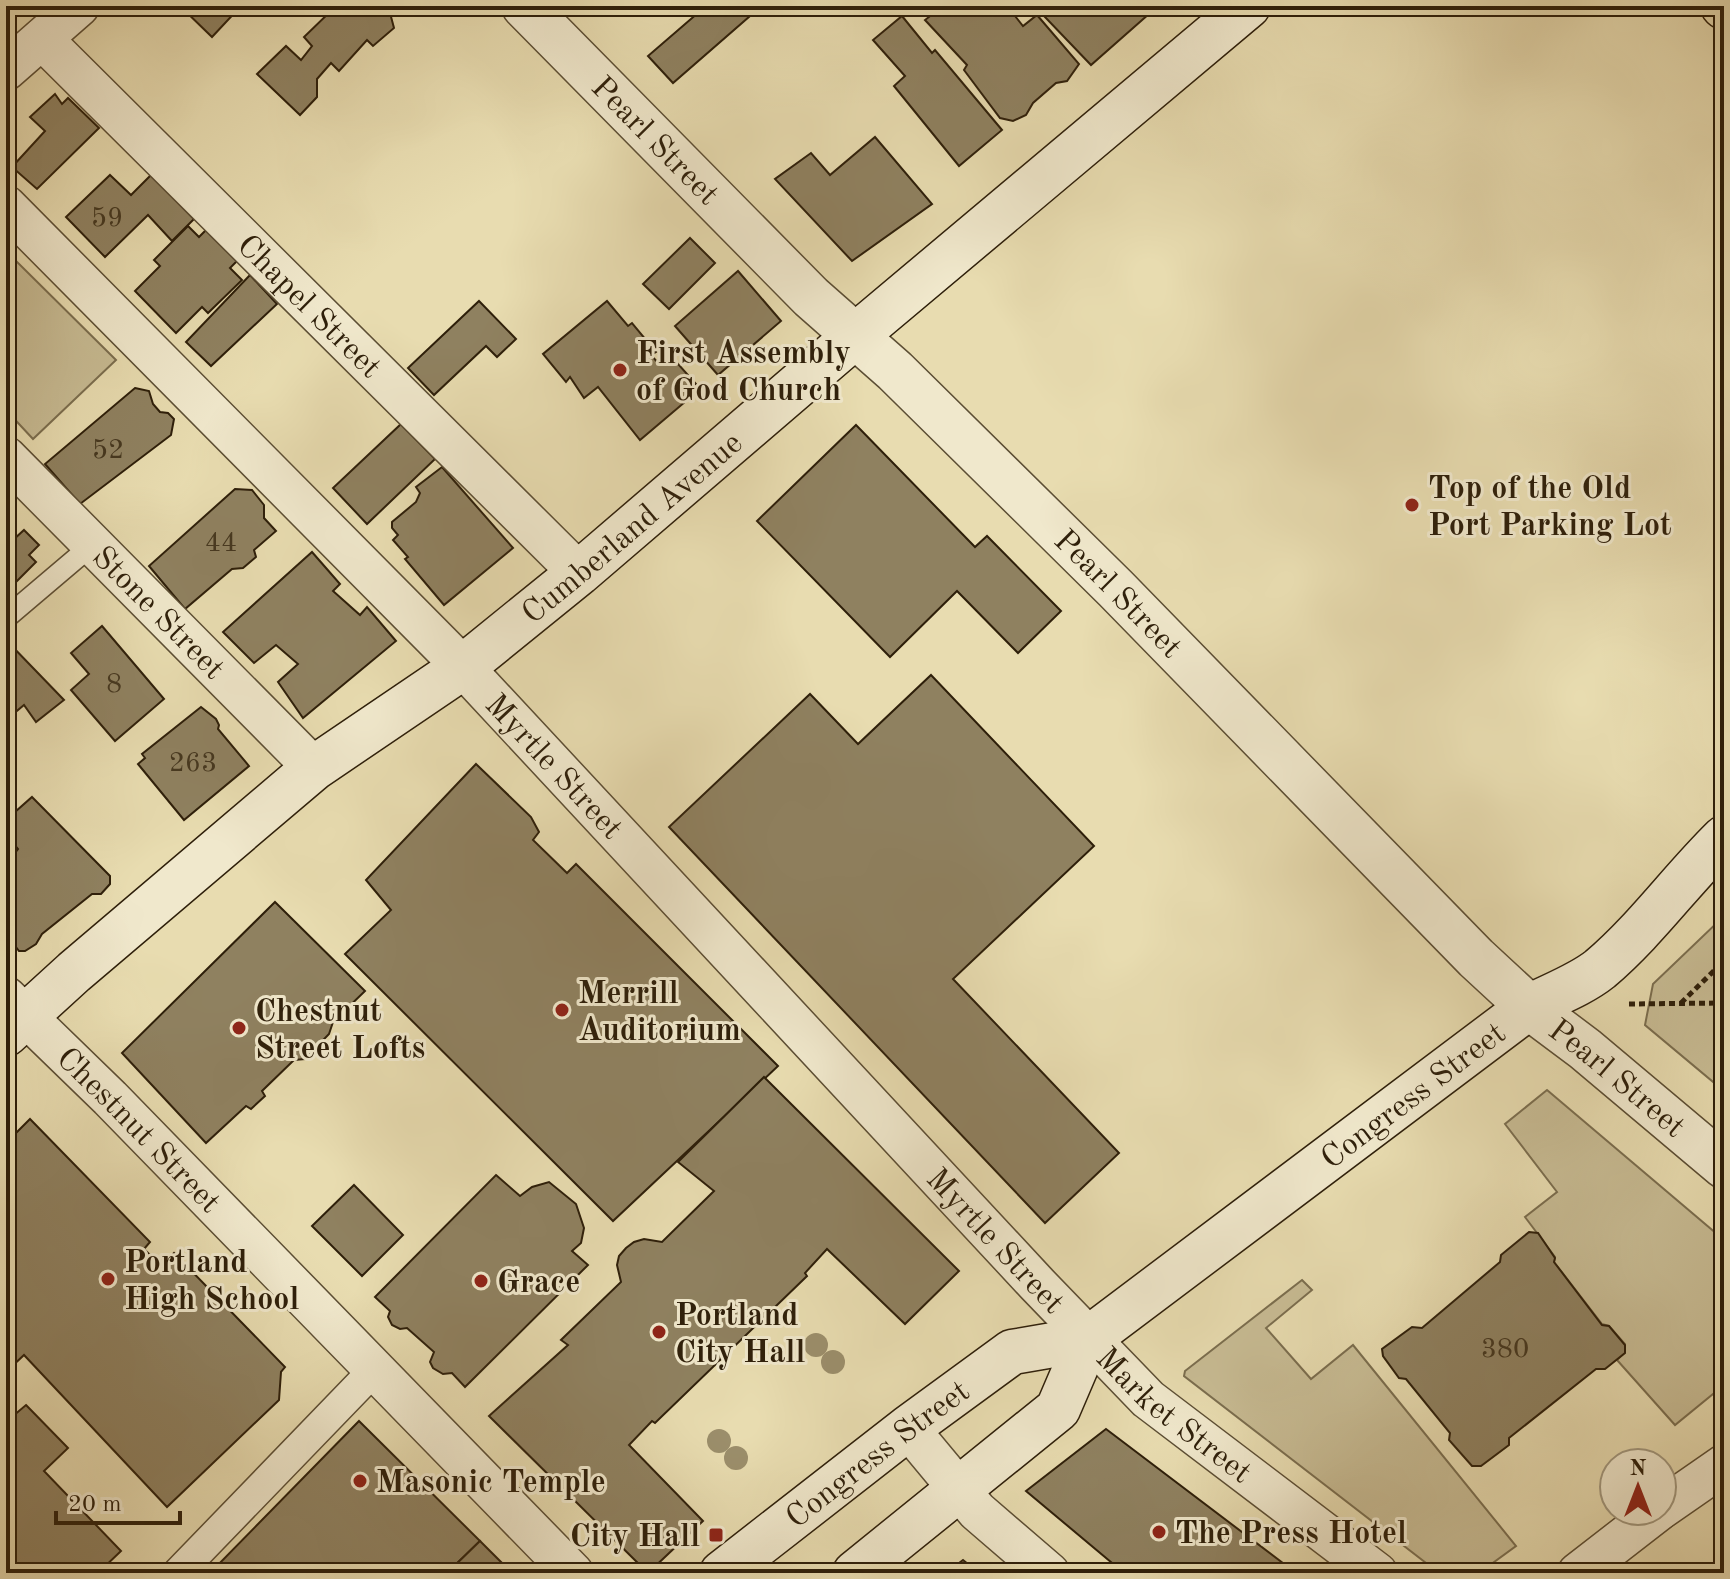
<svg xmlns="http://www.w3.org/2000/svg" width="1730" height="1579" font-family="'Old Standard TT',serif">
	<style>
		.green { fill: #c8bc94; stroke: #7b6e4f; stroke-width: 2 }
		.building { fill: #8f8160; stroke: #2e1f0a; stroke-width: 2 }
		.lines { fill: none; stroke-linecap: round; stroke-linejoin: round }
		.service-casing { stroke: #5c4e34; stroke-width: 23 }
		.pedestrian-casing { stroke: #5c4e34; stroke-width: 33 }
		.minor-casing { stroke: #5c4e34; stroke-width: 43 }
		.tertiary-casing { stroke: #5c4e34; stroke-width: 47 }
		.secondary-casing { stroke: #2e1f0a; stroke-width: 47 }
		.primary-casing { stroke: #2e1f0a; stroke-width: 47 }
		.path { stroke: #2e1f0a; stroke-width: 5; stroke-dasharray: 6 4; stroke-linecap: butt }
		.service { stroke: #f0e8cc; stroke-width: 20 }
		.pedestrian { stroke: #f0e8cc; stroke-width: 30 }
		.minor { stroke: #f0e8cc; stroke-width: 40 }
		.tertiary { stroke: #f0e8cc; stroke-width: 44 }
		.secondary { stroke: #f0e8cc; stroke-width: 44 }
		.primary { stroke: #e8dcb0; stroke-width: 44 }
		.tree { fill: #9b8e6b }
		.poi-dot { fill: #8f2418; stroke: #f0e8cc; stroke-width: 3 }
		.labels { text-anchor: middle; stroke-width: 6; stroke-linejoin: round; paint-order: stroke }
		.number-label { font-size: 28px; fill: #463820 }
		.street-label { font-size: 32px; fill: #2e1f0a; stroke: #f0e8cc }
		.poi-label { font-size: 32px; font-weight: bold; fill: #2e1f0a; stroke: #f0e8cc; text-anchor: start }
	</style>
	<rect width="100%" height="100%" fill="#e8dcb0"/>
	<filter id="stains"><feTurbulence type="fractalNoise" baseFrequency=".0025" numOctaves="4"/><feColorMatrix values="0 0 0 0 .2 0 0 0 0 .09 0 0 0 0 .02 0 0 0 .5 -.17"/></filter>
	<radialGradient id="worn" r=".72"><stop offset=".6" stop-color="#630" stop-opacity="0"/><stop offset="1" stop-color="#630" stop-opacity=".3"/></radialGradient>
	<g class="green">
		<polygon points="6,251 116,360 33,439 6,410"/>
		<polygon points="1724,916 1724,1091 1645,1025 1653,984"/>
		<polygon points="1547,1090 1724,1240 1724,1385 1675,1425 1617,1360 1624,1353 1625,1344 1609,1326 1602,1324 1554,1262 1555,1257 1525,1217 1557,1192 1505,1124"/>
		<polygon points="1302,1280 1312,1290 1266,1328 1311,1379 1353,1345 1516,1546 1479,1573 1439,1573 1184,1376 1185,1371"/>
	</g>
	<g class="building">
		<polygon points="180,6 241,6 212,37"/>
		<polygon points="336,6 399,6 390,13 394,28 373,46 367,40 339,71 331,63 317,79 317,97 300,115 257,74 286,46 301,60 312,46 304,37"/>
		<polygon points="706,6 746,6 742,10 750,16 673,83 648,56"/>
		<polygon points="943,6 1007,6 1023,26 1037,15 1079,64 1067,81 1056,83 1033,103 1026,115 1013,121 1000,118 964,70 967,65 925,20"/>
		<polygon points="1054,6 1158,6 1091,65 1044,16"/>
		<polygon points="902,16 932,53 935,50 1002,130 959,166 894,86 905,76 873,40"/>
		<polygon points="55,94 62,104 68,98 99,128 37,189 12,167 45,131 30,117"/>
		<polygon points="875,137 932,204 852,261 775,179 811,153 830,175"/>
		<polygon points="110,175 131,195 151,175 194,219 172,241 148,215 105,257 66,217"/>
		<polygon points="188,226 199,237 206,230 237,261 230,268 242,280 208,313 202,307 176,333 135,291 160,266 154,260"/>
		<polygon points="690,238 715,263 669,309 643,284"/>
		<polygon points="738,271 781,321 718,375 675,326"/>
		<polygon points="250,275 277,304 211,366 186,342"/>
		<polygon points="479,301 516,339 497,357 486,346 434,395 408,368"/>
		<polygon points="607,301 628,326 632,323 656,352 651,355 658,363 670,355 696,384 688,392 692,396 640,440 598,387 584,398 570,377 566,382 543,354"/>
		<polygon points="135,388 149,391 153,404 160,412 168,413 174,419 171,435 80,504 45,464"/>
		<polygon points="401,424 435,459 367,524 333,488"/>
		<polygon points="856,425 975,547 987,536 1061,611 1018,653 957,591 890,657 757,521"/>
		<polygon points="442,467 513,548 444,605 405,559 408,557 393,540 398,535 392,528 392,522 416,502 420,493 416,487"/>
		<polygon points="235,489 252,490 264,505 264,518 276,531 254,550 256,557 243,568 232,569 185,609 149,566"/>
		<polygon points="24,530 39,545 29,555 36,562 6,592 6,533 13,540"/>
		<polygon points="312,552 340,584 333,591 360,615 367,607 396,641 303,718 278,682 298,664 276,645 254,663 223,632"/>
		<polygon points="102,626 164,699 115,741 71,690 89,674 71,653"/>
		<polygon points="7,641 64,700 36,722 24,705 6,720"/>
		<polygon points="931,675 1094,846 953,979 1119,1153 1045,1223 669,827 810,694 858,744"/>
		<polygon points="201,707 216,719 219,725 218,729 249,766 184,820 138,764 145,758 142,754"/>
		<polygon points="476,764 531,817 539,832 533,840 567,873 576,864 778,1066 613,1221 345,954 391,910 366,880"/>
		<polygon points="32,797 110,876 110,884 101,894 92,894 42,934 36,944 25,951 19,951 6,934 6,865 18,849 6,834 6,820"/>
		<polygon points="275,902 365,991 333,1022 329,1034 305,1059 294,1060 262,1091 265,1096 251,1109 246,1106 206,1143 122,1053"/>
		<polygon points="764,1077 959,1271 905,1324 827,1249 805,1273 807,1276 655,1423 652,1421 629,1445 703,1521 648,1573 489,1416 568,1345 561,1340 621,1282 617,1265 619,1256 626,1248 634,1242 644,1239 662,1242 714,1191 678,1162"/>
		<polygon points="30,1119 150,1242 144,1249 153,1258 170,1257 174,1253 285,1367 281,1372 279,1400 167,1507 24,1355 6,1372 6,1143"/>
		<polygon points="496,1175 520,1196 532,1187 549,1182 576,1204 584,1228 581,1243 572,1251 588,1265 465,1387 452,1373 443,1374 433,1368 430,1362 434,1352 407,1328 400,1329 392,1325 388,1317 390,1311 375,1297"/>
		<polygon points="354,1185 403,1235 362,1276 312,1226"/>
		<polygon points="1529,1232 1538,1233 1555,1258 1554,1262 1602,1325 1609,1326 1625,1345 1625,1353 1605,1369 1596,1369 1509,1438 1509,1445 1481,1466 1472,1466 1449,1440 1450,1433 1406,1379 1399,1378 1383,1356 1382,1349 1412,1327 1422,1328 1500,1262 1501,1255"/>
		<polygon points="26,1405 68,1448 44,1471 121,1551 98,1573 6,1573 6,1422"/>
		<polygon points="359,1421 480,1541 447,1573 210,1573"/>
		<polygon points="1106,1429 1296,1573 1124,1573 1026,1491"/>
		<polygon points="480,1541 512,1573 447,1573"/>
		<polygon points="963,1560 979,1573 946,1573"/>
	</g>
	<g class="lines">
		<defs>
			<polyline id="service" points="6,618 92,545"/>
			<polyline id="pedestrian" points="178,1573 376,1368"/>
			<g id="minor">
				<path id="s1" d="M42 39 579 573"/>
				<polyline points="6,70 79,6"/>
				<path id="s2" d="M6 206 463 667 1037 1284 1148 1399 1377 1573"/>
				<path id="s3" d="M6 457 314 768"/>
				<path id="s4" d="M6 997 110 1098 573 1573"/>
				<polyline points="908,1428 977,1511 1049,1573"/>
				<polyline points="1662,1508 1724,1465"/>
				<polyline points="1578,1573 1658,1511"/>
			</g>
			<g id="tertiary">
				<path id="s5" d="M524 6 811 297 895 371 1116 589 1476 958 1529 1007 1585 1049 1724 1166"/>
			</g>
			<g id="secondary">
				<path id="s6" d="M6 1034 74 972 314 768 463 667 579 573 854 337 1248 6"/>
				<path id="s7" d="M722 1573 908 1428 1012 1352 1088 1339 1529 1007C1552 995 1580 985 1600 969 1646 930 1681 880 1724 838"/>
				<polyline points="855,1573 1058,1409 1088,1339"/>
			</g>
			<polyline id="primary" points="1723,6 1724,7"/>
		</defs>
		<use href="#service" class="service-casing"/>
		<use href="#pedestrian" class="pedestrian-casing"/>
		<use href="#minor" class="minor-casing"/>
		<use href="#tertiary" class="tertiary-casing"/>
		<use href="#secondary" class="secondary-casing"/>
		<use href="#primary" class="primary-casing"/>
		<g class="path">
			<polyline points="1681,1003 1724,961"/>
			<polyline points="1629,1004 1724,1003"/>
		</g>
		<use href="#service" class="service"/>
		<use href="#pedestrian" class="pedestrian"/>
		<use href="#minor" class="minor"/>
		<use href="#tertiary" class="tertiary"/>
		<use href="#secondary" class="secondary"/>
		<use href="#primary" class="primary"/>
	</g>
	<g class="tree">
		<circle cx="816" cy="1345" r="12"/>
		<circle cx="833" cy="1362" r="12"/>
		<circle cx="719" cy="1441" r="12"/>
		<circle cx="736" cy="1458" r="12"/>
	</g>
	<g class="poi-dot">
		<circle cx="620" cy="370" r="8"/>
		<circle cx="1412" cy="505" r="8"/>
		<circle cx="562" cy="1010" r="8"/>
		<circle cx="239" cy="1028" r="8"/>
		<circle cx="108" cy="1279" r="8"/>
		<circle cx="481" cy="1281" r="8"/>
		<circle cx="659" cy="1332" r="8"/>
		<circle cx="360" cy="1481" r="8"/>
		<circle cx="1159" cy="1532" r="8"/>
		<rect x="708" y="1527" width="16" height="16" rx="4"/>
	</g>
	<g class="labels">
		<g class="number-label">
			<text x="107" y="226">59</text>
			<text x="108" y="458">52</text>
			<text x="221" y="551">44</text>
			<text x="114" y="692">8</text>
			<text x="193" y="771">263</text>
			<text x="1505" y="1357">380</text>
		</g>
		<g class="street-label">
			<text dy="11" stroke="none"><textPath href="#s5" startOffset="188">Pearl Street</textPath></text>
			<text dy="11" stroke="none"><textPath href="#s1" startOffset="378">Chapel Street</textPath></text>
			<text dy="11" stroke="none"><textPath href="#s6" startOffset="806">Cumberland Avenue</textPath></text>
			<text dy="11" stroke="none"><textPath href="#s5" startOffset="836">Pearl Street</textPath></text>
			<text dy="11" stroke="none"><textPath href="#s3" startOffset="218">Stone Street</textPath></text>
			<text dy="11" stroke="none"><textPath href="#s2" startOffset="784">Myrtle Street</textPath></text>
			<text dy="11" stroke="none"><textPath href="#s5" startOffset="1532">Pearl Street</textPath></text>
			<text dy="11" stroke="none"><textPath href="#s7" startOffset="848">Congress Street</textPath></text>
			<text dy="11" stroke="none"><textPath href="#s4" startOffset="188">Chestnut Street</textPath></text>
			<text dy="11" stroke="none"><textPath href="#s2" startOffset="1432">Myrtle Street</textPath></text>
			<text dy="11" stroke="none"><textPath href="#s2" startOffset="1682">Market Street</textPath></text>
			<text dy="11" stroke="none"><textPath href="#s7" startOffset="196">Congress Street</textPath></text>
		</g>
		<g class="poi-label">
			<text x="636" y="363">First Assembly<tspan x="636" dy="37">of God Church</tspan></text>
			<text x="1428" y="498">Top of the Old<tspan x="1428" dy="37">Port Parking Lot</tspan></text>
			<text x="578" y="1003">Merrill<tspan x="578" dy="37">Auditorium</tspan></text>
			<text x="255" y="1021">Chestnut<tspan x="255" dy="37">Street Lofts</tspan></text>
			<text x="124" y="1272">Portland<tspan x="124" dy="37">High School</tspan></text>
			<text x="497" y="1292">Grace</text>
			<text x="675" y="1325">Portland<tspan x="675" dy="37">City Hall</tspan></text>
			<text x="376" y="1492">Masonic Temple</text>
			<text x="1175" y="1543">The Press Hotel</text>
			<text x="700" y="1546" text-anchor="end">City Hall</text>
		</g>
	</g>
	<rect width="1730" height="1579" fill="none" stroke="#e8dcb0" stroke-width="32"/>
	<rect x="8" y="8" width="1714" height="1563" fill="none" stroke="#2e1f0a" stroke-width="4"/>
	<rect x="16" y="16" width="1698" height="1547" fill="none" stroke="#2e1f0a" stroke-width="2"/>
	<g transform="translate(1638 1487)"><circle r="38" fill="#f0e8cc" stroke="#a2987e" stroke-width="2"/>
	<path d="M0-6L14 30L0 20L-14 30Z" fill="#8f2418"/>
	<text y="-12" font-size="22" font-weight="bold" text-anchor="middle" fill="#2e1f0a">N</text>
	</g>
	<path d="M56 1511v12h124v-12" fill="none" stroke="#2e1f0a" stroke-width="4"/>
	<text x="68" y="1511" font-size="24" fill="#2e1f0a" stroke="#f0e8cc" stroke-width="6" paint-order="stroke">20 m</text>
	<rect width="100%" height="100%" filter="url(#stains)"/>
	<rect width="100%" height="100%" fill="url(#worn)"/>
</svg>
